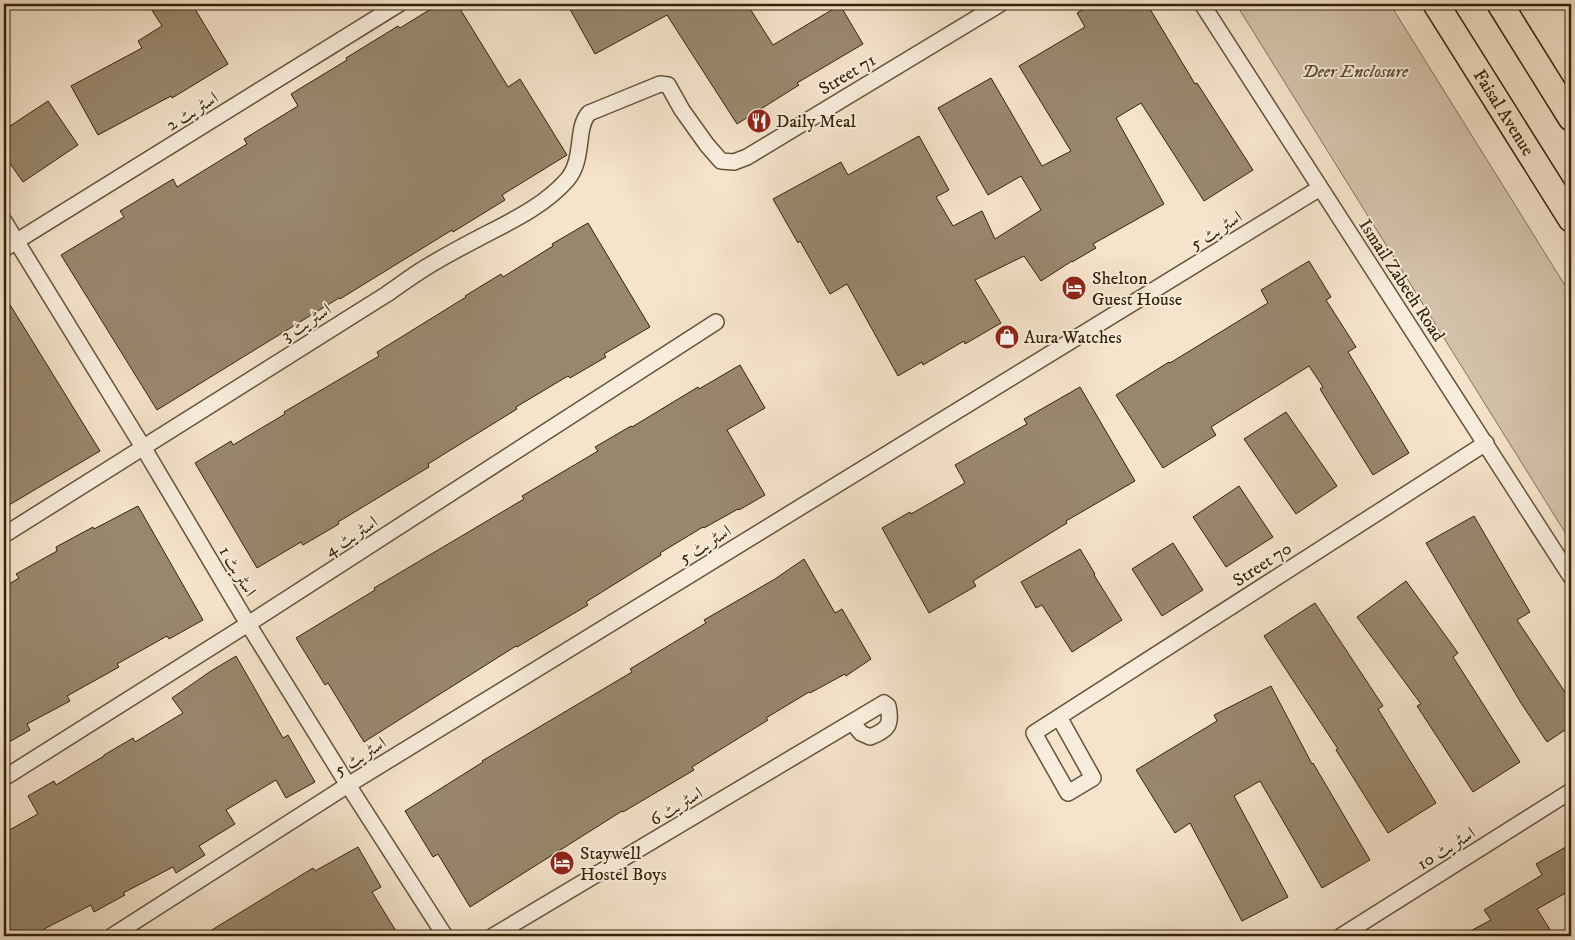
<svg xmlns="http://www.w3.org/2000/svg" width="1575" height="940" font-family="'IM FELL DW Pica',Amiri,serif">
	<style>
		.green { fill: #d4c2aa; stroke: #847258 }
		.building { fill: #99876d; stroke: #352307 }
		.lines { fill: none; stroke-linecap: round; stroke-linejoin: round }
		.street-casing { stroke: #655338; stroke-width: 18 }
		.primary-casing { stroke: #352307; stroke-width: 28 }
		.street { stroke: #f8eddd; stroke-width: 15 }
		.primary { stroke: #f5e3cb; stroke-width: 25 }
		.labels { text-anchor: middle; stroke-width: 4; stroke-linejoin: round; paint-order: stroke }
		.park-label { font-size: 18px; font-style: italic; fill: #5d4b30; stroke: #f8eddd }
		.street-label { font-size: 18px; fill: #352307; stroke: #f8eddd }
		.poi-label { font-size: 18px; fill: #352307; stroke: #f8eddd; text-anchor: start }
	</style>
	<rect width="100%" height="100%" fill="#f5e3cb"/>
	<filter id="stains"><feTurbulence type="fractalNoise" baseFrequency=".004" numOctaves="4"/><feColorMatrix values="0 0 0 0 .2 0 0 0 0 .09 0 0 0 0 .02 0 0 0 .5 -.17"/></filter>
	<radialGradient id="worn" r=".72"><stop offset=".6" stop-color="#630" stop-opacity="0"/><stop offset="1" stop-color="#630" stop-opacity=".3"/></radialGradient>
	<polygon class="green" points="1236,4 1390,4 1571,295 1571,542"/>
	<g class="building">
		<polygon points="148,4 192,4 228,64 172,98 171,96 98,135 71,86 142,48 138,41 162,26"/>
		<polygon points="439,4 457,4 508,87 520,79 567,155 502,195 505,200 453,232 452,230 340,299 339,298 157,410 61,255 124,217 120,211 173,179 177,187 247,144 244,139 298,106 291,94 347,60 346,58 398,26 400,28"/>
		<polygon points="567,4 747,4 773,45 840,5 863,44 797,83 799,85 737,124 667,15 595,54"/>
		<polygon points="1092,4 1147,4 1195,84 1197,83 1253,170 1204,201 1141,103 1116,118 1164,204 1093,244 1096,248 1072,262 1072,261 1041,281 1024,256 975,280 1001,323 965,344 964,341 923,365 922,362 898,376 847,284 830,294 800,241 798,243 773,199 841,162 848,175 919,136 949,190 936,197 953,226 982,211 995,239 1041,210 1021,176 988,195 938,108 991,78 1042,166 1071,151 1019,66 1085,27 1077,13"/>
		<polygon points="48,101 78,145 23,182 4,155 4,130"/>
		<polygon points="588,223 650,327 604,354 606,357 570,378 568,376 516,407 517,409 428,464 429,467 338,522 339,524 303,545 301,542 257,568 195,463 231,441 233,445 285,414 284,412 379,356 377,352 466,297 465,296 501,274 503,277 553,246 552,244"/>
		<polygon points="1309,261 1331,297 1326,300 1356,347 1348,352 1409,453 1373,475 1320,389 1323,387 1309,366 1211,427 1216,435 1163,468 1116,395 1169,362 1170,363 1268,303 1261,290"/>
		<polygon points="4,295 100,451 4,508"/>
		<polygon points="740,365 765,408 727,430 765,495 739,510 738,509 704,528 703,527 660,553 661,555 586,602 588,605 517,647 516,646 364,742 328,683 325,685 296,638 375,590 374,588 524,499 522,496 598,451 595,447 631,426 632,427 698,387 699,389"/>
		<polygon points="1080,387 1135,481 1066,521 1067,523 973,581 976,586 929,613 882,528 910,512 911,514 965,483 955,465 1027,424 1024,419"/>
		<polygon points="1286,412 1337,486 1296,514 1244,439"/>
		<polygon points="1239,486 1273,537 1226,567 1193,517"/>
		<polygon points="138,506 203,620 169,639 167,636 117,664 119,667 67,696 70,701 27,724 30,730 4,745 4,587 19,578 16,574 57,551 56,547 93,527 94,529"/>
		<polygon points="1474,516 1530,612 1517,620 1571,701 1571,726 1547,742 1521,703 1426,543"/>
		<polygon points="1173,543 1203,590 1162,616 1132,569"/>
		<polygon points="1080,549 1095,574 1094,575 1122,620 1072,652 1042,605 1036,608 1021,582"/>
		<polygon points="804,559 835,613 842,609 871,659 846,676 845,674 810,693 809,692 766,718 768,720 692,767 694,770 623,812 622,811 470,907 438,854 433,857 405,811 483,762 482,761 632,672 630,669 706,623 704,620 775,579"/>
		<polygon points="1406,581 1458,653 1453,657 1520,762 1473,792 1417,706 1421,704 1357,617"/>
		<polygon points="1315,603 1383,706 1378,709 1436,803 1388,833 1336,750 1338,749 1264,636"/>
		<polygon points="236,656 283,738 288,735 315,782 286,798 276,780 226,810 235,824 199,846 205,855 176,873 173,867 123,893 125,895 94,912 91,905 44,929 48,936 11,936 4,921 4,833 38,814 28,796 54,781 56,785 104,756 104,755 133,738 135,742 183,713 172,698 211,671"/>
		<polygon points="1271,686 1312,764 1313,763 1370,860 1322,888 1260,781 1234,796 1288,897 1242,921 1190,823 1175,833 1136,770 1217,721 1214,715"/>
		<polygon points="1571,844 1571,890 1537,909 1554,936 1461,936 1491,920 1484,910 1542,875 1536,864"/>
		<polygon points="358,847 381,887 372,892 399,936 202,936 313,868 315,871"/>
	</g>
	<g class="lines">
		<defs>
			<g id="street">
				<polyline points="1202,4 1571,577"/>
				<polyline points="4,221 143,447 248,624 348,785 445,936"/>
				<polyline points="4,249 399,4"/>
				<path d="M4 535 387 294C400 285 412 276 425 268 441 258 458 249 475 240 507 223 542 208 567 180 585 159 575 128 589 113L660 84 668 85 682 110 707 145 721 161 734 162 747 157 1000 4"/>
				<polyline points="1059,717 1093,778 1068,793 1034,733 1486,443"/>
				<polyline points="4,778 248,624 716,322"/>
				<polyline points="112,936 348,785 1320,188"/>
				<path d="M493 936 884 703 888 706C892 725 888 730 870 737L861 733 852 722"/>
				<polyline points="1341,936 1571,791"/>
			</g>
			<g id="primary">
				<path id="s1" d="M1436 4 1571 219"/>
				<polyline points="1500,4 1571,118"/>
			</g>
		</defs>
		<use href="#street" class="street-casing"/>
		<use href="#primary" class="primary-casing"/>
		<use href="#street" class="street"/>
		<use href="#primary" class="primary"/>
	</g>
	<defs>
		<symbol id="restaurant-disc" viewBox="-11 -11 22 22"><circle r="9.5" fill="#8f2418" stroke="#f8eddd"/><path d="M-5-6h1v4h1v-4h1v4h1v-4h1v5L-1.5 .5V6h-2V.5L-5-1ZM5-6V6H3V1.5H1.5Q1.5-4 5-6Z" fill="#fff"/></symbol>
		<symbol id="hotel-disc" viewBox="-11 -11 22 22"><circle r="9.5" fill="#8f2418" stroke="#f8eddd"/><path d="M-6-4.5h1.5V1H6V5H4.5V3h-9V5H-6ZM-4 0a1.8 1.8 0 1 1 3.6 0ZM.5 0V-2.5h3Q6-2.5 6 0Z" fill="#fff"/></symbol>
		<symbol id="shop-disc" viewBox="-11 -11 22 22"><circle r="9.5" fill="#8f2418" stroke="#f8eddd"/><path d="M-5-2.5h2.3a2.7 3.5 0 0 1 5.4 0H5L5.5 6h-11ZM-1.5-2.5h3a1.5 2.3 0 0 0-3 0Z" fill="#fff"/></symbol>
	</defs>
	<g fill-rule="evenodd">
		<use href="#restaurant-disc" x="745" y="107" width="28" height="28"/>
		<use href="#hotel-disc" x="1060" y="274" width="28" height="28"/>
		<use href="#shop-disc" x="993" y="323" width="28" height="28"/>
		<use href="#hotel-disc" x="548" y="849" width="28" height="28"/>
	</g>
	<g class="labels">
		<g class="park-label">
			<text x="1355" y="77">Deer Enclosure</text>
		</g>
		<g class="street-label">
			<text transform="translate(847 74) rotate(-31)" y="6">Street 71</text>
			<text transform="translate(192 111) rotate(-32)" y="6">اسٹریٹ 2</text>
			<text dy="6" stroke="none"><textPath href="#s1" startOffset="128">Faisal Avenue</textPath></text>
			<text transform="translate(1216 230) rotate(-32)" y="6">اسٹریٹ 5</text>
			<text transform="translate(1402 280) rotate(57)" y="6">Ismail Zabeeh Road</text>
			<text transform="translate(306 322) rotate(-32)" y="6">اسٹریٹ 3</text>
			<text transform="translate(351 536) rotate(-33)" y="6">اسٹریٹ 4</text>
			<text transform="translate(705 544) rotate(-32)" y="6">اسٹریٹ 5</text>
			<text transform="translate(1262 564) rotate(-33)" y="6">Street 70</text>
			<text transform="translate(238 571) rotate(59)" y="6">اسٹریٹ 1</text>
			<text transform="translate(360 756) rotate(-32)" y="6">اسٹریٹ 5</text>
			<text transform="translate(676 806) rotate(-31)" y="6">اسٹریٹ 6</text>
			<text transform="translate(1446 848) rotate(-32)" y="6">اسٹریٹ 10</text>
		</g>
		<g class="poi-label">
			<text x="776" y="127">Daily Meal</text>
			<text x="1092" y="284">Shelton<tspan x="1092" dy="21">Guest House</tspan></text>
			<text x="1024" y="343">Aura Watches</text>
			<text x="580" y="859">Staywell<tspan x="580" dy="21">Hostel Boys</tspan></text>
		</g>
	</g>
	<rect width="1575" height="940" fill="none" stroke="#f5e3cb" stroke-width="20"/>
	<rect x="5" y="5" width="1565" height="930" fill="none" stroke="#352307" stroke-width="2.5"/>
	<rect x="10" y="10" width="1555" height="920" fill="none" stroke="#352307"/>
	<rect width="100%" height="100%" filter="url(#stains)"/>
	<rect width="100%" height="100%" fill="url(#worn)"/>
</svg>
